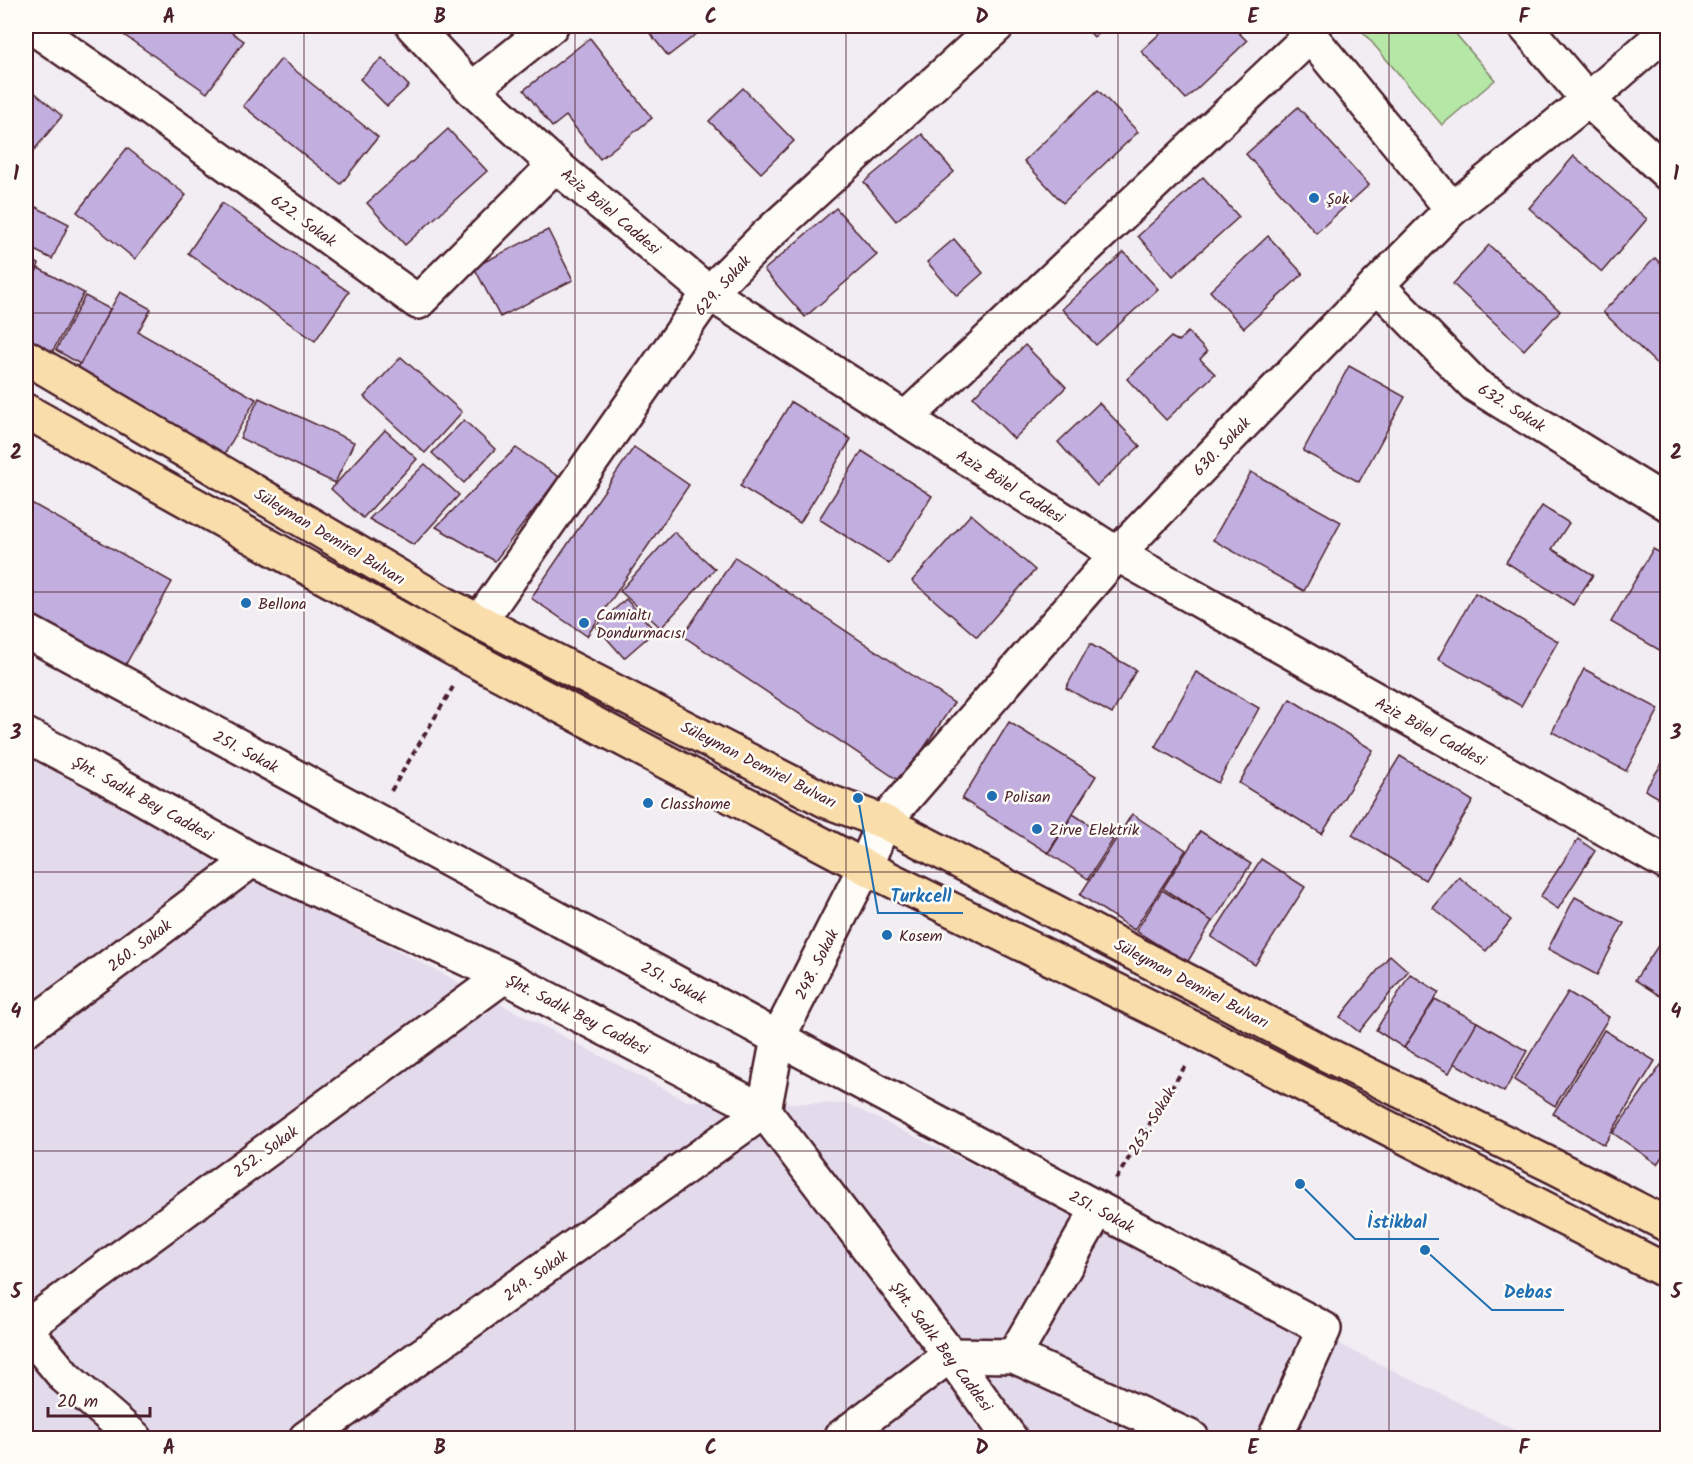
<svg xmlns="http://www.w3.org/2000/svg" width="1693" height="1464" font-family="Kalam,sans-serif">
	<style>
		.built { fill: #e3daec }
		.green { fill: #b5e7a7; stroke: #808369; stroke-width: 1.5 }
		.building { fill: #c2afdf; stroke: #4a1f2b; stroke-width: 1.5 }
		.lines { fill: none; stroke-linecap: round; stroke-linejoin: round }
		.minor-casing { stroke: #4a1f2b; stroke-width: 38 }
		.major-casing { stroke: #4a1f2b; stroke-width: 38 }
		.path { stroke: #4a1f2b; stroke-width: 4; stroke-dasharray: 6 4.5; stroke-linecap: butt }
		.minor { stroke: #fdfcf7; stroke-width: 33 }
		.major { stroke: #f9deab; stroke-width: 33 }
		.grid { fill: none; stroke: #4a1f2b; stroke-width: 1.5; stroke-opacity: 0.55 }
		.poi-dot { fill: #1f6fb2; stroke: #fdfcf7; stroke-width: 2 }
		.labels { text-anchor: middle; stroke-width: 5; stroke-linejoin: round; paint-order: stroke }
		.poi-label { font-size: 16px; fill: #4a1f2b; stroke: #fdfcf7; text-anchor: start }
		.street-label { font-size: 16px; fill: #4a1f2b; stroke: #fdfcf7 }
		.leader { fill: none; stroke: #1f6fb2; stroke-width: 2 }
		.callout-dot { fill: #1f6fb2; stroke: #fdfcf7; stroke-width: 2 }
		.callout-label { font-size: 18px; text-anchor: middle; font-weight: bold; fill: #1f6fb2; stroke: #fdfcf7; stroke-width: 5; stroke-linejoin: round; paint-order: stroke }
		.neatline { fill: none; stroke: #4a1f2b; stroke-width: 2 }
		.grid-label { font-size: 20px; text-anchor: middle; font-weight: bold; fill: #4a1f2b }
	</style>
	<rect width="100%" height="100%" fill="#f1edf2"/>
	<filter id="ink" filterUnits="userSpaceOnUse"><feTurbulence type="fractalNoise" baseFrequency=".0167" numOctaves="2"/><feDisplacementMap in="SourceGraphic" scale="12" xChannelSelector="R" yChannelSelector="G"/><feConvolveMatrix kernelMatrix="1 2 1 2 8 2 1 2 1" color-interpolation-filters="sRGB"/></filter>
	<g filter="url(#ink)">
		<polygon class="built" points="26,757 687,1101 848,1104 1531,1438 26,1438"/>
		<polygon class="green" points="1358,26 1449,26 1495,80 1442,125"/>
		<g class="building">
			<polygon points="111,26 222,26 244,41 207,93"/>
			<polygon points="644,26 707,26 668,56"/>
			<polygon points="1084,26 1107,26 1094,37"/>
			<polygon points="1168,26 1232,26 1247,41 1186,99 1141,51"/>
			<polygon points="590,38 652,118 600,159 566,116 552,127 524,90"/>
			<polygon points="382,58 409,86 387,106 360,79"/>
			<polygon points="281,59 378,137 341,184 243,106"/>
			<polygon points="26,85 62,116 26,160"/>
			<polygon points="743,88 794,141 761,173 709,121"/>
			<polygon points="1098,90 1138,132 1063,203 1024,161"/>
			<polygon points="1298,107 1369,185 1316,233 1246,154"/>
			<polygon points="448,129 487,171 405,245 367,203"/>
			<polygon points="922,134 954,172 896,221 864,182"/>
			<polygon points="127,148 186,195 135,259 77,212"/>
			<polygon points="1574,156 1647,219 1602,272 1529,208"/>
			<polygon points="1203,177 1239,217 1173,276 1138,236"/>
			<polygon points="26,202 69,224 52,259 26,246"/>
			<polygon points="222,203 349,292 315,341 188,253"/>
			<polygon points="836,208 877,255 805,317 764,270"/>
			<polygon points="548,230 573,280 500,317 474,267"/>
			<polygon points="1268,236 1303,274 1244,328 1210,291"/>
			<polygon points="954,239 983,273 957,296 927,262"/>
			<polygon points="1489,245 1560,311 1524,350 1453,284"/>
			<polygon points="1124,252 1158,289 1096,345 1062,309"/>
			<polygon points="26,257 39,264 26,289"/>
			<polygon points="1655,258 1668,271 1668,375 1603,312"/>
			<polygon points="38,268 84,293 48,360 26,347 26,291"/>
			<polygon points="120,292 151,309 138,332 256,399 224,455 75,371"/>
			<polygon points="85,296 110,309 80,364 56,350"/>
			<polygon points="1188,332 1207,352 1200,359 1215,374 1166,420 1127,379 1171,337 1178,341"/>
			<polygon points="1025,345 1066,387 1014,439 973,397"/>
			<polygon points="401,357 462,412 425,453 364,397"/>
			<polygon points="1349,366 1405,397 1359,482 1303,451"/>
			<polygon points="259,398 354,442 335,483 240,438"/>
			<polygon points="791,402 851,439 800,523 740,486"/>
			<polygon points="1099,403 1140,446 1097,486 1058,442"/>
			<polygon points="464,420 495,449 464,483 432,453"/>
			<polygon points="385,430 417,459 363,518 331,489"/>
			<polygon points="634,447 689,485 587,636 531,598"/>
			<polygon points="516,448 559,477 495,561 436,527"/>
			<polygon points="862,451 932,496 889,564 819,519"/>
			<polygon points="425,464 459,495 414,545 369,519"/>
			<polygon points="1251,472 1341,522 1304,591 1213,540"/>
			<polygon points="26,500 172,582 122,671 26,617"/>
			<polygon points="1542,506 1569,523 1552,549 1593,575 1573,605 1506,562"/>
			<polygon points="971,514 1035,570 977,637 912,581"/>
			<polygon points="674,532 715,569 661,628 620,591"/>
			<polygon points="1653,549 1668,557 1668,655 1611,622"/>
			<polygon points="735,557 954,703 901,782 683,636"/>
			<polygon points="1475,593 1558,641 1521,706 1438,659"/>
			<polygon points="626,599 655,631 624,658 596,626"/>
			<polygon points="1090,644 1136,670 1112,714 1066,688"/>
			<polygon points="1584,669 1659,709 1626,771 1552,732"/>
			<polygon points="1196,672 1259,708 1218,783 1155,747"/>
			<polygon points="1290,699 1373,750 1322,834 1239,783"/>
			<polygon points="1009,722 1096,776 1048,853 962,799"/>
			<polygon points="1668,754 1668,803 1645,790"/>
			<polygon points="1400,756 1473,801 1425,880 1352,835"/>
			<polygon points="1073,814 1113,840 1088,879 1049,853"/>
			<polygon points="1132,814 1186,850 1134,930 1080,895"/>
			<polygon points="1200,831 1251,864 1213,922 1163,888"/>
			<polygon points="1578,839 1595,851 1558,909 1540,897"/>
			<polygon points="1261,859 1305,887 1255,965 1211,937"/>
			<polygon points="1459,877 1511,920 1486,951 1433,908"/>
			<polygon points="1162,890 1212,921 1187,963 1136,931"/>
			<polygon points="1575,897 1624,923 1597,975 1548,949"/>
			<polygon points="1668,931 1668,1001 1635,980"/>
			<polygon points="1390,955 1408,971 1359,1032 1340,1017"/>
			<polygon points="1410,974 1439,992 1404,1048 1376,1030"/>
			<polygon points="1568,992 1609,1017 1555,1106 1514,1080"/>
			<polygon points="1435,999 1477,1022 1449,1073 1404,1048"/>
			<polygon points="1477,1022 1527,1051 1504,1092 1454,1063"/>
			<polygon points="1604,1030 1655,1061 1604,1145 1553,1114"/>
			<polygon points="1668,1055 1668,1148 1657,1164 1613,1133"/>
		</g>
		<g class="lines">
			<defs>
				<g id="minor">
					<polyline points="31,26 149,108 418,302 555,165"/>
					<polyline points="413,26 472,89 555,165 709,293 1117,554 1668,864"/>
					<polyline points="1302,26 1452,209"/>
					<polyline points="1525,26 1588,100 1668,174"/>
					<polyline points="472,89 551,26"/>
					<polyline points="1377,285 1475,385 1668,504"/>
					<polyline points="905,419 1310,36"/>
					<polyline points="480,621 709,293 766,236 997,26"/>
					<polyline points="26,631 778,1038 1324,1329 1275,1438"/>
					<polyline points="26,735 95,771 252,860 504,976 764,1111 950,1355 1010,1438"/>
					<polyline points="26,1029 252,860"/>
					<polyline points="764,1111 778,1038 865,867 884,822 1117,554 1377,285 1452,209 1588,100 1668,30"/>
					<polyline points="26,1327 504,976"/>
					<polyline points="26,1330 65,1377 135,1438"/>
					<polyline points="1014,1356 1098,1209"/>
					<polyline points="306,1438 764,1111"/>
					<polyline points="840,1438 950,1355 1014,1356 1192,1438"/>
				</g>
				<g id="major">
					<polyline points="26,357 445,604 827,801 884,822 1326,1054 1555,1167 1668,1225"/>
					<polyline points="26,411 470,658 865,867 1205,1034 1668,1272"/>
				</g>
			</defs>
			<use href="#minor" class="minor-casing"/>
			<use href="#major" class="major-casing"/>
			<g class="path">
				<polyline points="391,791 453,687"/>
				<polyline points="1116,1179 1187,1063"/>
			</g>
			<use href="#minor" class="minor"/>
			<use href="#major" class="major"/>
		</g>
	</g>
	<path class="grid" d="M304 26V1438M575 26V1438M846 26V1438M1118 26V1438M1389 26V1438M26 313H1668M26 592H1668M26 872H1668M26 1151H1668"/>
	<g class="poi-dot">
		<circle cx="1314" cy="198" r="6"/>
		<circle cx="246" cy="603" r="6"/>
		<circle cx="584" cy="623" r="6"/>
		<circle cx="992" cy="796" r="6"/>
		<circle cx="648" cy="803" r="6"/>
		<circle cx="1037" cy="829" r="6"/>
		<circle cx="887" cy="935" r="6"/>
	</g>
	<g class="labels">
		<g class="poi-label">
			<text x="1326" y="204">Şok</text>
			<text x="258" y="609">Bellona</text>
			<text x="596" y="620">Camialtı<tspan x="596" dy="18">Dondurmacısı</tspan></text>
			<text x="1004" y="802">Polisan</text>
			<text x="660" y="809">Classhome</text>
			<text x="1049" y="835">Zirve Elektrik</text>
			<text x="899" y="941">Kosem</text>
		</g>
		<g class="street-label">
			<text transform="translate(611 211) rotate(40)" y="6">Aziz Bölel Caddesi</text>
			<text transform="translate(304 220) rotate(36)" y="6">622. Sokak</text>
			<text transform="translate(722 285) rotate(-48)" y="6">629. Sokak</text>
			<text transform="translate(1512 407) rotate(32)" y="6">632. Sokak</text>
			<text transform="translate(1221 446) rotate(-46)" y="6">630. Sokak</text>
			<text transform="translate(1011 486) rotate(32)" y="6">Aziz Bölel Caddesi</text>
			<text transform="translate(330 536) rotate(31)" y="6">Süleyman Demirel Bulvarı</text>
			<text transform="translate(1431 731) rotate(29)" y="6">Aziz Bölel Caddesi</text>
			<text transform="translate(246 751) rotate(28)" y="6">251. Sokak</text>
			<text transform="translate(759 764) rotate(27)" y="6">Süleyman Demirel Bulvarı</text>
			<text transform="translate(143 798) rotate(29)" y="6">Şht. Sadık Bey Caddesi</text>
			<text transform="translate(139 945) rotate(-37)" y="6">260. Sokak</text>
			<text transform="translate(816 964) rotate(-63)" y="6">248. Sokak</text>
			<text transform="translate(674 982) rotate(28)" y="6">251. Sokak</text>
			<text transform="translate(1192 983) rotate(28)" y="6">Süleyman Demirel Bulvarı</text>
			<text transform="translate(578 1014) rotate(27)" y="6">Şht. Sadık Bey Caddesi</text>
			<text transform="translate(1151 1121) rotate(-59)" y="6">263. Sokak</text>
			<text transform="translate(265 1151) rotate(-36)" y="6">252. Sokak</text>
			<text transform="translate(1102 1211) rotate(28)" y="6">251. Sokak</text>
			<text transform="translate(535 1275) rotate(-36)" y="6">249. Sokak</text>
			<text transform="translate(942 1346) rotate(53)" y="6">Şht. Sadık Bey Caddesi</text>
		</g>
	</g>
	<path class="leader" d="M858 798L878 913H963M1300 1184L1355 1239H1439M1425 1250L1492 1310H1564"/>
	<g class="callout-dot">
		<circle cx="858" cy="798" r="6"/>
		<circle cx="1300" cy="1184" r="6"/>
		<circle cx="1425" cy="1250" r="6"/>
	</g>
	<g class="callout-label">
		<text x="921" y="902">Turkcell</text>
		<text x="1397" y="1228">İstikbal</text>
		<text x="1528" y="1298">Debas</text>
	</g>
	<rect width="1693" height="1464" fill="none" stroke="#fdfcf7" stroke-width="66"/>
	<path d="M48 1407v9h102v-9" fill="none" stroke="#4a1f2b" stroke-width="3"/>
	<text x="57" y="1407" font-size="18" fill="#4a1f2b" stroke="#fdfcf7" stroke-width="4.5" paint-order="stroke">20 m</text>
	<rect x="33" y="33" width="1627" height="1398" class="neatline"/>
	<g class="grid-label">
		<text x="169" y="23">A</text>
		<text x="440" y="23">B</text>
		<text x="711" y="23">C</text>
		<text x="982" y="23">D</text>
		<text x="1253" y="23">E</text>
		<text x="1524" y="23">F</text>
		<text x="16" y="180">1</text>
		<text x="1676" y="180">1</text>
		<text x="16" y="459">2</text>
		<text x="1676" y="459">2</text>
		<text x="16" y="739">3</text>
		<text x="1676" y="739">3</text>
		<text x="16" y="1018">4</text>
		<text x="1676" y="1018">4</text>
		<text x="16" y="1298">5</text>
		<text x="1676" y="1298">5</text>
		<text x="169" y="1454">A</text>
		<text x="440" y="1454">B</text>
		<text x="711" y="1454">C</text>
		<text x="982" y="1454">D</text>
		<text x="1253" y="1454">E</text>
		<text x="1524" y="1454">F</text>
	</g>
</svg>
